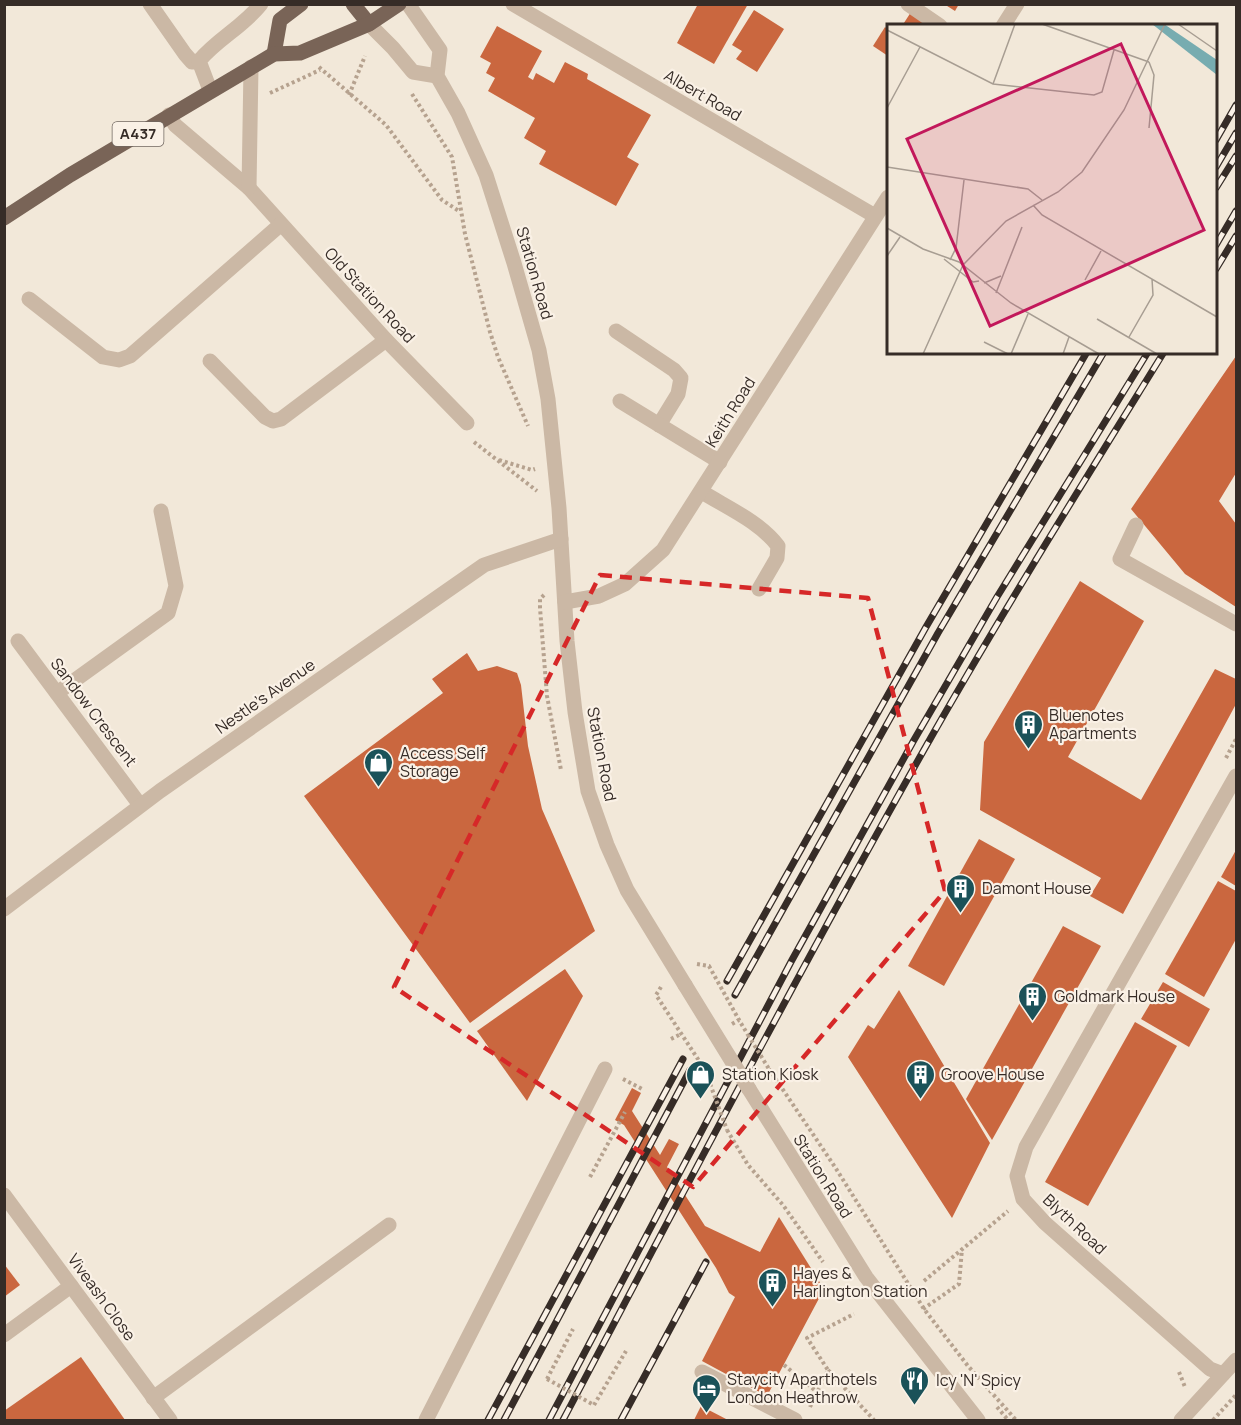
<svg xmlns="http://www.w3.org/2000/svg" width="1241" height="1425" font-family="Manrope,sans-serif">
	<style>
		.building { fill: #ca673f }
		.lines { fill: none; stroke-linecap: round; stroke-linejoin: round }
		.path { stroke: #b6a28f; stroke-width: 4; stroke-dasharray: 3 3; stroke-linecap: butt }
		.minor { stroke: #cbb8a5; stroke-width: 15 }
		.major { stroke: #796457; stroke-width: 15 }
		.rail-casing { stroke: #362c27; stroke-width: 7 }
		.rail { stroke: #faf1e6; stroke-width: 4.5; stroke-dasharray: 14; stroke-linecap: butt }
		.path-bridge { stroke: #b6a28f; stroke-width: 4; stroke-dasharray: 3 3; stroke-linecap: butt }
		.minor-bridge { stroke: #cbb8a5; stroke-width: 15 }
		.marked { fill: none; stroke: #d62828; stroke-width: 4.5; stroke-dasharray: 12 8; stroke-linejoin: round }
		.labels { text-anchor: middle; stroke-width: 4.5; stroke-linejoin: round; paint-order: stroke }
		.shield { fill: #faf1e6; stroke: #716760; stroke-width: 1.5 }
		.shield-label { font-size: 15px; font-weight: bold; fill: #362c27 }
		.street-label { font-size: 16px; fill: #362c27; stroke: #faf1e6 }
		.poi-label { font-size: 16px; fill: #362c27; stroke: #faf1e6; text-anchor: start }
		.inset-road { fill: none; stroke: #a79d92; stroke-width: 1.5 }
		.view { fill: #c2185b; fill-opacity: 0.15; stroke: #c2185b; stroke-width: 3 }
		.inset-edge { fill: none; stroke: #362c27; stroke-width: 3 }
	</style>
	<rect width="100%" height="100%" fill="#f2e8d9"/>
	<g class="building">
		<polygon points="698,4 748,4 714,64 677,43"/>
		<polygon points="944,4 959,4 955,11"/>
		<polygon points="754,10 784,29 757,72 736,59 742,51 732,45"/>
		<polygon points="911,12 931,26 902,26"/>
		<polygon points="497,26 542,51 528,77 533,80 536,73 554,83 565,62 588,74 587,79 651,115 627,157 639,164 616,206 539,164 546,151 524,138 535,118 488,91 495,78 486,73 491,63 480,57"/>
		<polygon points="885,27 888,30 888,56 873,46"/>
		<polygon points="1236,356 1236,473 1219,501 1236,524 1236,607 1185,574 1131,509"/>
		<polygon points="1080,581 1144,621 1068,757 1141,800 1215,669 1236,679 1236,704 1123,914 1090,896 1101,878 980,810 984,742"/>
		<polygon points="467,653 478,671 497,666 517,673 521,685 528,746 542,809 595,931 470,1023 304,796 443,693 432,679"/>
		<polygon points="979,839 1015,859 944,986 908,966"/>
		<polygon points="1236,850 1236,886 1221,877"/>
		<polygon points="1218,881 1236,891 1236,939 1204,997 1165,974"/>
		<polygon points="1063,926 1101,946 992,1140 966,1099"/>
		<polygon points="565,969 583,996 527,1101 477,1031"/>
		<polygon points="1163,982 1210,1009 1189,1047 1141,1019"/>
		<polygon points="899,990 990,1143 952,1218 848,1057 868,1025 874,1029"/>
		<polygon points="1135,1022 1177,1046 1088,1206 1045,1182"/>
		<polygon points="632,1088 641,1093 632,1111 660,1155 669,1139 679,1144 667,1167 705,1226 760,1252 779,1217 824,1289 767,1396 702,1361 735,1297 729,1293 716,1268 624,1125 615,1120"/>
		<polygon points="4,1264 20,1285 4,1297"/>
		<polygon points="81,1357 125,1420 4,1420 4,1411"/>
		<polygon points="701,1406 728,1420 694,1420"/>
	</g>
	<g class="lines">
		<g class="path">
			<polyline points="319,67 386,125 442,200 459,211"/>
			<polyline points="270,93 320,70"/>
			<polyline points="412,94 452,157 465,234 490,332 498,357 528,426"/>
			<polyline points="349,95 365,56"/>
			<polyline points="474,442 537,491"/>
			<polyline points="499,460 532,470 535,469"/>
			<polyline points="544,595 540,599 540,608 547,696 561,770"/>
			<polyline points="1226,758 1236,739"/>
			<polyline points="732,1024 739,1020 748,1035"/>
			<polyline points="671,1039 681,1034"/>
			<polyline points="769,1069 835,1167 924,1309 968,1366 1016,1420"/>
			<polyline points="623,1079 644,1090"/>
			<polyline points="727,1130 748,1165 783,1205 823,1262"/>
			<polyline points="590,1177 625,1112"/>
			<polyline points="924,1281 1008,1211"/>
			<polyline points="923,1309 959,1284 962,1249"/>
			<polyline points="784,1365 817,1392"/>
			<polyline points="828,1370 874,1420"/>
			<polyline points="1179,1372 1185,1387"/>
			<polyline points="547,1379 573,1329"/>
			<polyline points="594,1405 626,1351"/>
			<polyline points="810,1407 828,1370 807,1338 854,1314"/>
			<polyline points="997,1407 1008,1420"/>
			<polyline points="1213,1420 1236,1395"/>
		</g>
		<g class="minor">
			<polyline points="150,4 185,54 192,62 199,61"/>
			<polyline points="408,4 440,50 437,76 458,113 486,175 514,263 539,350 548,399 559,508 567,641 575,712 588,791 607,845 627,890 685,985"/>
			<polyline points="513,4 875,216"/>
			<polyline points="908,4 940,26"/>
			<polyline points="369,24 393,48 413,72 437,76"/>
			<polyline points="1003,26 1017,4"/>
			<path d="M210 90 199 61C217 39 243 27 261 4"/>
			<polyline points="169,115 175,125 249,188 386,340 467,423"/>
			<polyline points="249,188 251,67"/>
			<polyline points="29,299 103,357 119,360 130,356 280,225"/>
			<polyline points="616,331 674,370 681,378 678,394 659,425"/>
			<polyline points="210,361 265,417 273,421 281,419 386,340"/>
			<polyline points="620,401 720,462"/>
			<path d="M702 492C728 508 760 522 778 546L777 558 759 589"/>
			<polyline points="1136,525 1120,559 1236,624"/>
			<polyline points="565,602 599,596 625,584 663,550 888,197"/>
			<polyline points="18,641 140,805"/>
			<polyline points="57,693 168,613 176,586 161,511"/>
			<polyline points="4,909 160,791 484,565 561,539"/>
			<polyline points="749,1089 866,1277 978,1420"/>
			<polyline points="4,1195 170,1420"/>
			<polyline points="4,1335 71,1286"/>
			<polyline points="702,1372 795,1420"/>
			<polyline points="1223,1374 1210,1369 1045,1223 1023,1199 1017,1176 1026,1147 1236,776"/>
			<polyline points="153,1398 389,1225"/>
			<polyline points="426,1420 605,1069"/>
			<polyline points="1181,1420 1236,1360"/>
		</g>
		<g class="major">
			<polyline points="353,4 369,24"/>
			<polyline points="274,54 280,20 301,4"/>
			<polyline points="4,218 70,175 274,54 300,53 369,24 399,4"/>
		</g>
		<defs>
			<g id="rail">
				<polyline points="1216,140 1236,105"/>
				<polyline points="1216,167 1236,133"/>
				<polyline points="1216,188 1236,156"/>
				<polyline points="1216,245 1236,211"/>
				<polyline points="1216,269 1236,236"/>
				<polyline points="727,981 926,627 1087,352"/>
				<polyline points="735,995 938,633 1104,352"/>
				<polyline points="488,1420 683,1059"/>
				<polyline points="504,1420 690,1070"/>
				<polyline points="549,1420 792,960 914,740 997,597 1148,352"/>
				<path d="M563 1420C682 1195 800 969 925 748 1001 614 1083 483 1164 352"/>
				<polyline points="621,1420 706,1262"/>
			</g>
		</defs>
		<use href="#rail" class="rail-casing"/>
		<use href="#rail" class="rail"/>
		<g class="path-bridge">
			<polyline points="697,964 709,966 739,1020"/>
			<polyline points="661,987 656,995 705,1070 727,1130"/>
			<polyline points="748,1035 769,1069"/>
			<polyline points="547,1379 594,1405"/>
		</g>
		<polyline class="minor-bridge" points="685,985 749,1089"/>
	</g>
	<path class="marked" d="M600 575 868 598 945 891 693 1187 394 987Z"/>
	<defs>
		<symbol id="building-pin" viewBox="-11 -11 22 30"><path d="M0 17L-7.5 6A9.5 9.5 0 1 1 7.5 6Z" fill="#1b5259" stroke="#faf1e6"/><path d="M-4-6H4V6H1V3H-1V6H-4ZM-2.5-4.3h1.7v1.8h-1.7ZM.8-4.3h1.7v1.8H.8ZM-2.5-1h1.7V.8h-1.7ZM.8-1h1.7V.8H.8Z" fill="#fff"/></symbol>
		<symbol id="shop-pin" viewBox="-11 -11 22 30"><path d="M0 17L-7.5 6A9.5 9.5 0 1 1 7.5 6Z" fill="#1b5259" stroke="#faf1e6"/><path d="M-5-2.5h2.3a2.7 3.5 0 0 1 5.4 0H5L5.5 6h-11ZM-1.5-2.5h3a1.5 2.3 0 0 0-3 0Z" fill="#fff"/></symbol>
		<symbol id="restaurant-pin" viewBox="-11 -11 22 30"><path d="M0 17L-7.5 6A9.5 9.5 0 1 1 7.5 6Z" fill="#1b5259" stroke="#faf1e6"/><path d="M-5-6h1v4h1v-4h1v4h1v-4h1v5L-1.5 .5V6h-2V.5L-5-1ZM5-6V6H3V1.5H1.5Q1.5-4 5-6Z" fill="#fff"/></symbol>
		<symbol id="hotel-pin" viewBox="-11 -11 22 30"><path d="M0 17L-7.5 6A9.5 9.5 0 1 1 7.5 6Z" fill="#1b5259" stroke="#faf1e6"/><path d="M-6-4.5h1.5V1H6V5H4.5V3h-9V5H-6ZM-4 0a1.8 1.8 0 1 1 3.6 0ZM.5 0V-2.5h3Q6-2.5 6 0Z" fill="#fff"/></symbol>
	</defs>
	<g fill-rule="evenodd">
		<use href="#building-pin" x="1012" y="708" width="33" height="45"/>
		<use href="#shop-pin" x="362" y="746" width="33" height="45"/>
		<use href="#building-pin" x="944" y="872" width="33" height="45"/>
		<use href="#building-pin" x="1016" y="980" width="33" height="45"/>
		<use href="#shop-pin" x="684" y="1058" width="33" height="45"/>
		<use href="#building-pin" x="904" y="1058" width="33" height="45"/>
		<use href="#building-pin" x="756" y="1266" width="33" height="45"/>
		<use href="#restaurant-pin" x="898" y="1364" width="33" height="45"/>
		<use href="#hotel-pin" x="690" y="1372" width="33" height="45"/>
	</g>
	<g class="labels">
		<rect class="shield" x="112.5" y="122" width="51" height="24" rx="4.5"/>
		<g class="shield-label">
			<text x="138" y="139">A437</text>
		</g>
		<g class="street-label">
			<text transform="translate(703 95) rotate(30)" y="6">Albert Road</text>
			<text transform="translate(535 273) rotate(74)" y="6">Station Road</text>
			<text transform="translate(370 295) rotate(47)" y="6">Old Station Road</text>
			<text transform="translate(730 412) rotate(-58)" y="6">Keith Road</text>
			<text transform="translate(265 696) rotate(-35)" y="6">Nestle's Avenue</text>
			<text transform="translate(94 712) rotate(53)" y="6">Sandow Crescent</text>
			<text transform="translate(602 754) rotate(79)" y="6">Station Road</text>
			<text transform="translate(823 1176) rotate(58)" y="6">Station Road</text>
			<text transform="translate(1075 1224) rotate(43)" y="6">Blyth Road</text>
			<text transform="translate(102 1297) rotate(54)" y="6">Viveash Close</text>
		</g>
		<g class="poi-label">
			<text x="1049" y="721">Bluenotes<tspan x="1049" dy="18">Apartments</tspan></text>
			<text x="400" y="759">Access Self<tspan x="400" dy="18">Storage</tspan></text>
			<text x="982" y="894">Damont House</text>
			<text x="1054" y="1002">Goldmark House</text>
			<text x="722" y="1080">Station Kiosk</text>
			<text x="941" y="1080">Groove House</text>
			<text x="793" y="1279">Hayes &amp;<tspan x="793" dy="18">Harlington Station</tspan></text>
			<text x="727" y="1385">Staycity Aparthotels<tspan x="727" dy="18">London Heathrow</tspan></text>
			<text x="936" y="1386">Icy 'N' Spicy</text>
		</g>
	</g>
	<g transform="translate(887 24)">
		<rect width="330" height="330" fill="#f2e8d9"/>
		<path d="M265 0H277L330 36V51Z" fill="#77acb0"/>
		<path class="inset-road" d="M155 0 262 38M291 0 330 27M0 6 106 60 207 71 215 68 227 26M262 38 267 51 262 104M106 60 128 0M0 84 33 23M0 143 141 165 155 176M146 181 155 191 330 293M0 204 36 225 72 238 124 279 212 330M0 232 13 213M57 235 86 258 92 257M63 236 69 224 77 156M76 241 119 197 171 168 195 148 237 86 278 0M198 256 214 227M97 259 114 252M109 269 135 203M210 295 270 330M242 313 266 271 265 255M97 318 121 330M36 330 76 241M124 330 141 290M176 330 182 313"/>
		<path class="view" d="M234 20 317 206 103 302 20 115Z"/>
		<rect width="330" height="330" class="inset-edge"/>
	</g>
	<rect width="1241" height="1425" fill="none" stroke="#362c27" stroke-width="12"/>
</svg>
